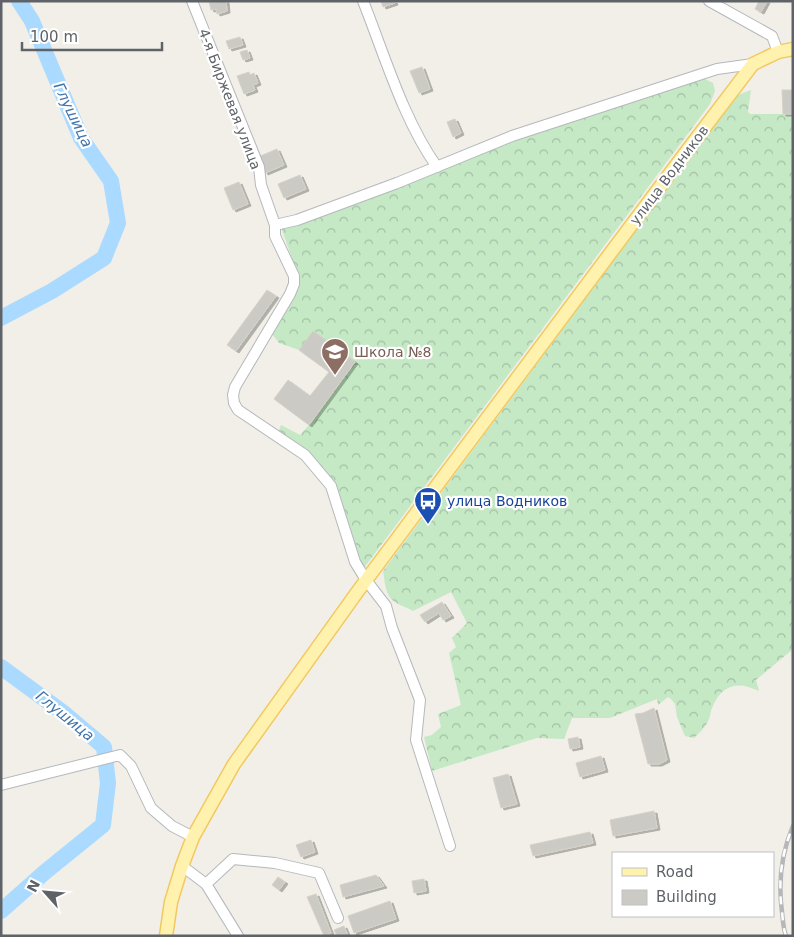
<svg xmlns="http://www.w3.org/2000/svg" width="794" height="937" font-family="'DejaVu Sans',sans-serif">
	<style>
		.forest { fill: url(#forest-crowns) }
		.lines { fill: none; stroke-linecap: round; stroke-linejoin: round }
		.river { stroke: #aadaff; stroke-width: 16 }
		.building { fill: #cccac5; stroke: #d6d1c6; filter: url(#shadow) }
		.minor-casing { stroke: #b5b8bc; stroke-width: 12 }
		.major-casing { stroke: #f2c960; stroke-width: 15 }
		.minor { stroke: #fff; stroke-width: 10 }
		.major { stroke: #fff2af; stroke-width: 12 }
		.rail-casing { stroke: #b6b7b8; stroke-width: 4.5 }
		.rail { stroke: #fff; stroke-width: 2.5; stroke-dasharray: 8; stroke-linecap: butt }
		.labels { text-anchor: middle; stroke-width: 4.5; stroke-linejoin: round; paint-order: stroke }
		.street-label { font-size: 14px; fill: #5f6368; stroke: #fff }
		.education-label { font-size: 14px; fill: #785e54; stroke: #fff; text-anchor: start }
		.transit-label { font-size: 14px; fill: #164399; stroke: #fff; text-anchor: start }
		.water-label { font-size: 15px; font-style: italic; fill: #4174aa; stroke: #fff }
	</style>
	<defs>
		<pattern id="forest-crowns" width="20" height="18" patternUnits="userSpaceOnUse" patternTransform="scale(1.25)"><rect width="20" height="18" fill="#c5e8c5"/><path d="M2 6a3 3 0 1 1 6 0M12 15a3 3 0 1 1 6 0" fill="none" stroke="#a3c0a4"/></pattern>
		<filter id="shadow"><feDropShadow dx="3" dy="2" stdDeviation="0" flood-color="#0004"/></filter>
	</defs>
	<rect width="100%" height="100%" fill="#f1efe8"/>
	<g class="forest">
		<polygon points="703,78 713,83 715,91 710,104 364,568 358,559 334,482 278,433 281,425 300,435 309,425 355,362 314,331 299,350 279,343 272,334 299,288 296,270 281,227 514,140"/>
		<path d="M751 90 748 112 750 114H793V649L756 680 759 691C737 680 721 685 712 708 710 713 710 719 707 723 704 729 698 734 694 738L685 736 677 717 675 704 671 699 668 697 658 705 657 699 610 718H572L564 739 537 738 432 771 424 737 432 735 441 727 438 714 461 705 449 653 456 647 452 638 467 623 451 592 413 611C407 607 400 606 395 602 385 596 385 582 383 571L728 107 738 95Z"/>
	</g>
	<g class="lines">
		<g class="river">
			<polyline points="1,318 52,291 104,258 118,223 111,181 81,138 32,21 19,1"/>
			<polyline points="1,667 65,714 104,747 108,783 103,825 45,872 1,911"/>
		</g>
	</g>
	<g class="building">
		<polygon points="209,1 226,1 227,11 217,14 216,9 211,10"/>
		<polygon points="381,1 394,1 395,3 383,7"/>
		<polygon points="759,1 767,1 761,12 755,9"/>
		<polygon points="240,37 243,45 229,49 226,41"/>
		<polygon points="247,50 250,58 243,60 240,52"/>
		<polygon points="422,67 430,89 419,93 410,71"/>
		<polygon points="249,72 250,75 254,73 258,83 253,85 255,90 244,94 237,76"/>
		<polygon points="782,90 793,90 793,114 783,114"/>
		<polygon points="455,119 461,133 453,137 447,122"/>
		<polygon points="277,149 284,165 265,173 258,157"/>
		<polygon points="300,175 306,189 284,198 278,184"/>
		<polygon points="239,182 248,204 233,210 224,188"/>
		<polygon points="267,290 276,296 236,351 227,345"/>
		<polygon points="313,331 355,362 309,425 274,399 288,380 310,396 329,372 299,350"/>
		<polygon points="442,602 451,616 443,620 439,613 425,622 420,615"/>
		<polygon points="654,708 667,760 659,764 648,764 635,714 643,713"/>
		<polygon points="578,737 580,747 570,749 568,739"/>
		<polygon points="601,756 605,770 580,777 576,763"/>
		<polygon points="508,774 517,804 501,808 493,778"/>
		<polygon points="654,811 657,828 613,836 610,820"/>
		<polygon points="590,832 593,843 533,856 530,845"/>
		<polygon points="311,840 315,852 301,857 296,845"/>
		<polygon points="376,875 384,886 343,897 340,885"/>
		<polygon points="278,877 285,882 279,890 272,885"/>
		<polygon points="424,879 426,891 414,893 412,881"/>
		<polygon points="316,894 331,933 324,936 307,897"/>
		<polygon points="390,901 396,919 354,933 348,916"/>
		<polygon points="344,926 348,936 337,936 334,930"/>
	</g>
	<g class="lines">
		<defs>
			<g id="minor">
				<polyline points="192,1 259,167 261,185 275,225 275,236 294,276 294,284 290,294 235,387 233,395 234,403 238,410 305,455 331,486 355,562 366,580 386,606 392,628 420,700 416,740 450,846"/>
				<path d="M363 1C385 56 403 119 437 167"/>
				<polyline points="709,1 772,36 778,52"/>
				<polyline points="275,225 297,220 397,183 512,136 717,69 753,64"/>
				<polyline points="1,785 120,755 131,766 151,808 172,826 193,837"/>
				<polyline points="182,866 206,884 238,936"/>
				<polyline points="206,884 233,859 275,863 319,873 338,918"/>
			</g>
			<polyline id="major" points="166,936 171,902 182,866 193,837 234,764 358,591 686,152 753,64 778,52 793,49"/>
		</defs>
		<use href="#minor" class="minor-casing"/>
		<use href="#major" class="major-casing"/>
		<use href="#minor" class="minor"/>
		<use href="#major" class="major"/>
		<defs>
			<path id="rail" d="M786 936C783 928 783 920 782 912 778 882 781 854 793 826"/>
		</defs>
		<use href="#rail" class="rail-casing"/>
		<use href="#rail" class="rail"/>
	</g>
	<defs>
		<symbol id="school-pin" viewBox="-11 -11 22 30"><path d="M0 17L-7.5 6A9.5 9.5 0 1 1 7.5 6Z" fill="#8d6e63" stroke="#fff"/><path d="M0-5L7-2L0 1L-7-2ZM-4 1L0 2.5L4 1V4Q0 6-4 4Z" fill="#fff"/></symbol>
		<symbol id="bus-pin" viewBox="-11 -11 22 30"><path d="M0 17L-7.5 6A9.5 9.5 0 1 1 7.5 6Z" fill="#1a4fb4" stroke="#fff"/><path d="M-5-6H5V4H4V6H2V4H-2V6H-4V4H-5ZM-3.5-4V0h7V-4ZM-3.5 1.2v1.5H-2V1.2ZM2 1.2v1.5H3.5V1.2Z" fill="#fff"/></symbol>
	</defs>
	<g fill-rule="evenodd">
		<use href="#school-pin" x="319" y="336" width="32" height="43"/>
		<use href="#bus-pin" x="412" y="485" width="32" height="43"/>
	</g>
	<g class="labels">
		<g class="street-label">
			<text transform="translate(230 99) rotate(69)" y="5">4-я Биржевая улица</text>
			<text transform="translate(669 175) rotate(-53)" y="5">улица Водников</text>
		</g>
		<g class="education-label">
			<text x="354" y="357">Школа №8</text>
		</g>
		<g class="transit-label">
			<text x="447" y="506">улица Водников</text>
		</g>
		<g class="water-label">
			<text transform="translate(73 115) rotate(64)" y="5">Глушица</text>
			<text transform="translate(65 716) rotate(39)" y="5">Глушица</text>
		</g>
	</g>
	<rect width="794" height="937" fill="none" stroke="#5f6368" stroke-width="5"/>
	<rect x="612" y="852" width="162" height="65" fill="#ffffff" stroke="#bfc1c3"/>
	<rect x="622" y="868" width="25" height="8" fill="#fff2af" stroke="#bfc1c3"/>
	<text x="656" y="877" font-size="15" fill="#5f6368">Road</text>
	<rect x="622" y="890" width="25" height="15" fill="#cccac5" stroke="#bfc1c3"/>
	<text x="656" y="902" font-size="15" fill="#5f6368">Building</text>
	<g transform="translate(45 892) rotate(297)" stroke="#ffffff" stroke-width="4" paint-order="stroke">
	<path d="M0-4L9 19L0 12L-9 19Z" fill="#5f6368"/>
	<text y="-8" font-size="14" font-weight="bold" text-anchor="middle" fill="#5f6368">N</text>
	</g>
	<path d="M22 42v8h140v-8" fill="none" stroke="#5f6368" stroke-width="2.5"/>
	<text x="30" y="42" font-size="15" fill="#5f6368" stroke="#ffffff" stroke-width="4" paint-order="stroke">100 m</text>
</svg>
